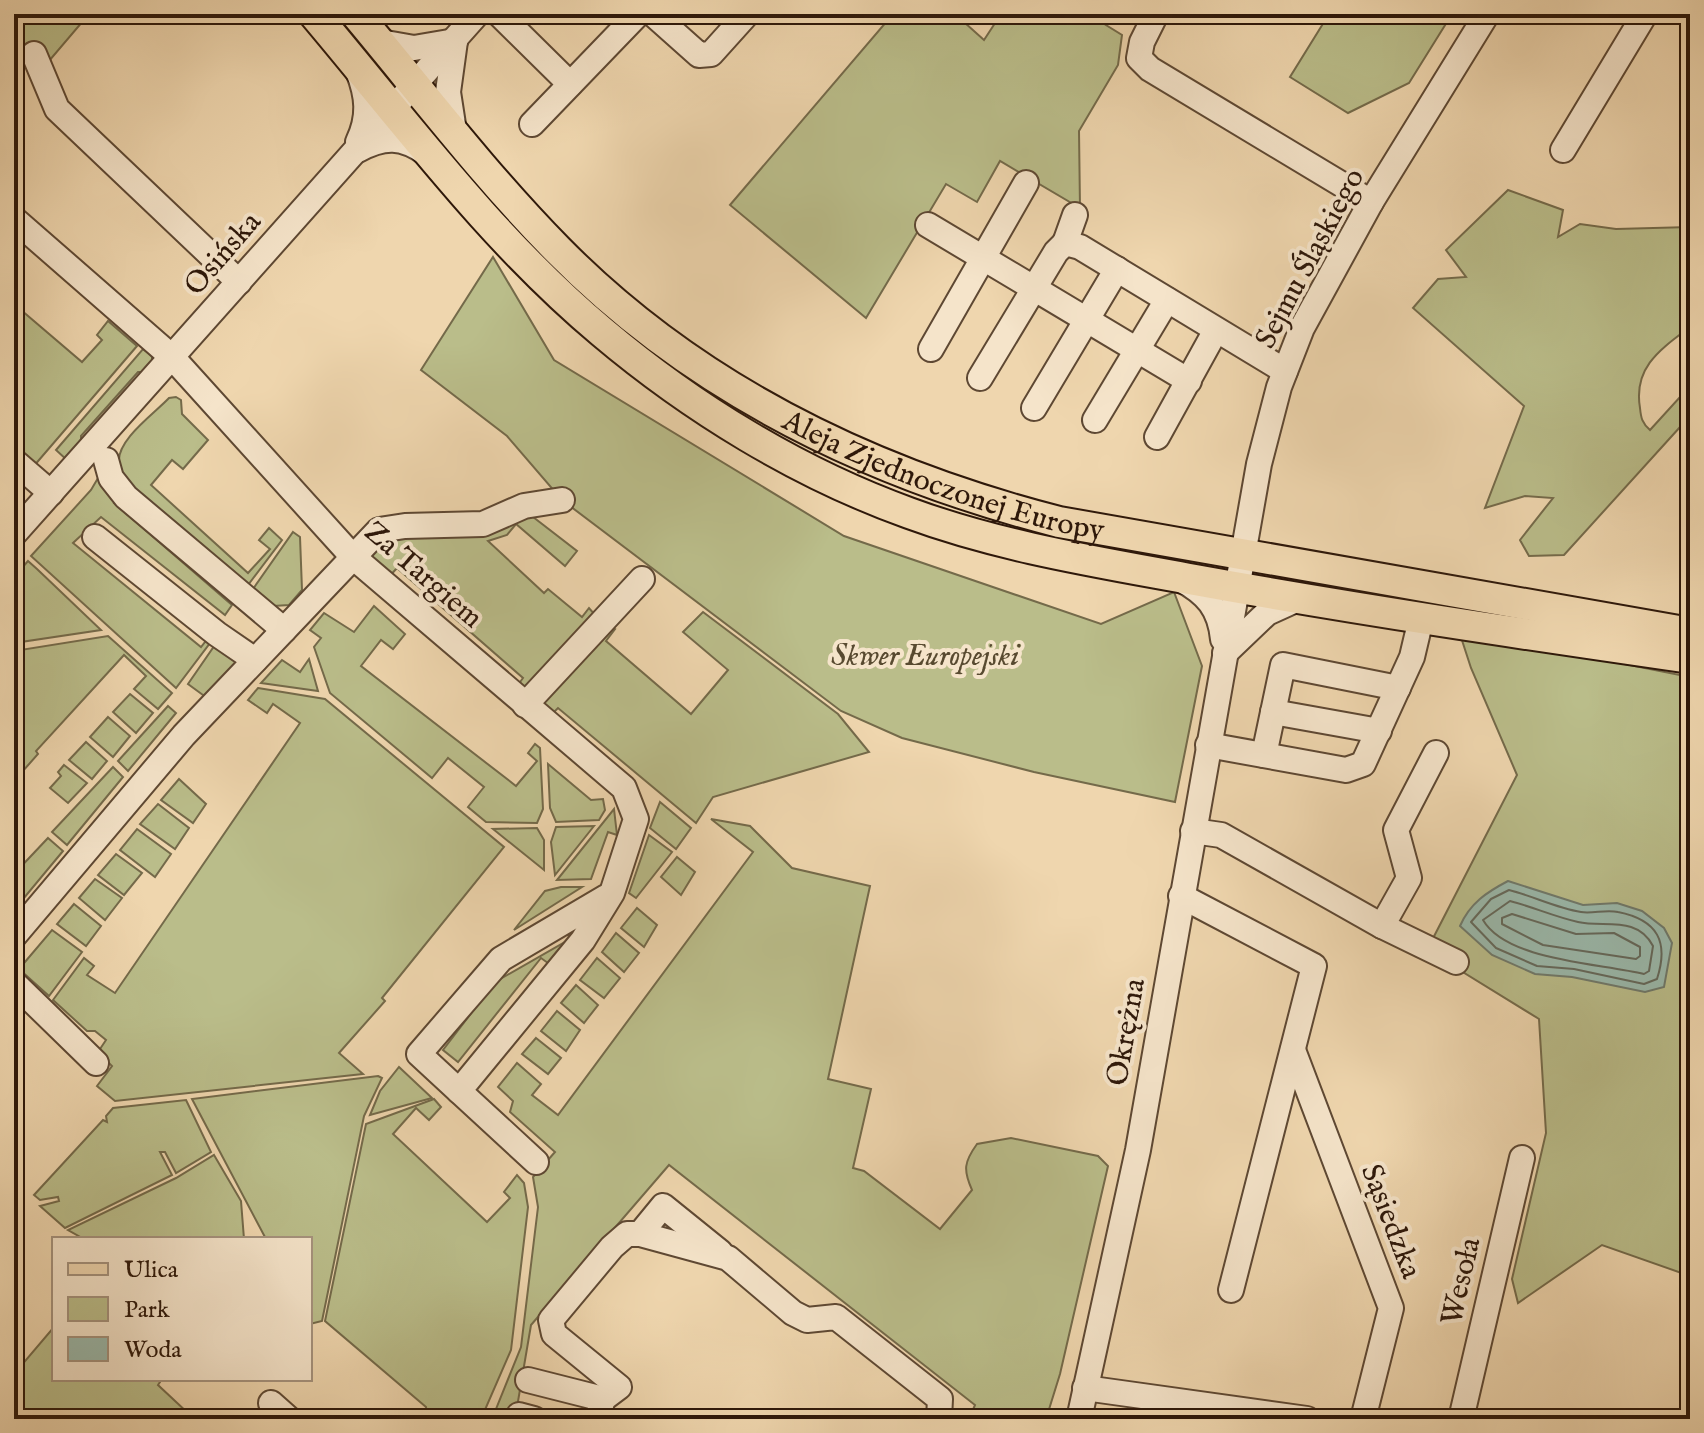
<svg xmlns="http://www.w3.org/2000/svg" width="1704" height="1433" font-family="'IM FELL English',serif">
	<style>
		.green { fill: #babd8a; stroke: #746a4a; stroke-width: 2 }
		.water { fill: #9ab9ac; stroke: #6f796b; stroke-width: 2 }
		.lines { fill: none; stroke-linecap: round; stroke-linejoin: round }
		.shore { stroke: #64685b; stroke-width: 2 }
		.minor-casing { stroke: #5e4833; stroke-width: 28 }
		.major-casing { stroke: #2e180a; stroke-width: 34 }
		.minor { stroke: #f5e4ca; stroke-width: 24 }
		.major { stroke: #efd6ae; stroke-width: 30 }
		.labels { text-anchor: middle; stroke-width: 8; stroke-linejoin: round; paint-order: stroke }
		.street-label { font-size: 30px; fill: #2e180a; stroke: #f5e4ca }
		.park-label { font-size: 30px; font-style: italic; fill: #584a30; stroke: #f5e4ca }
	</style>
	<rect width="100%" height="100%" fill="#efd6ae"/>
	<filter id="stains"><feTurbulence type="fractalNoise" baseFrequency=".0025" numOctaves="4"/><feColorMatrix values="0 0 0 0 .2 0 0 0 0 .09 0 0 0 0 .02 0 0 0 .5 -.17"/></filter>
	<radialGradient id="worn" r=".72"><stop offset=".6" stop-color="#630" stop-opacity="0"/><stop offset="1" stop-color="#630" stop-opacity=".3"/></radialGradient>
	<g class="green">
		<polygon points="14,14 89,14 49,61 14,63"/>
		<polygon points="893,14 955,14 984,40 1001,14 1088,14 1122,35 1118,65 1079,131 1080,208 1000,161 977,202 946,184 866,318 730,205"/>
		<polygon points="1329,14 1452,14 1409,83 1348,113 1290,77"/>
		<path d="M1508 190 1563 210 1558 237 1580 224 1616 229 1690 227V327C1661 349 1633 367 1640 408 1641 418 1642 423 1650 430L1690 386V416L1564 555 1529 556 1520 540 1553 498 1525 496 1485 508 1524 406 1413 308 1438 279 1466 277 1446 250Z"/>
		<polygon points="493,257 554,360 844,536 1101,624 1174,592 1202,666 1175,802 1034,772 902,738 841,711 562,500 507,436 421,370"/>
		<polygon points="14,304 82,362 102,340 97,335 108,321 137,346 33,467 14,450"/>
		<polygon points="143,349 152,356 152,364 146,372 138,372 81,436 81,446 68,461 56,450"/>
		<path d="M176 397 181 400 182 414 208 440 183 469 172 460 151 485 248 573 270 549 259 540 269 528 282 540 248 585 135 491C130 482 120 473 119 463 116 440 155 413 169 398Z"/>
		<polygon points="101,473 119,494 114,503 232,605 225,615 101,517 73,543 201,647 209,637 213,639 176,688 31,556 91,490"/>
		<polygon points="524,510 577,551 565,566 516,524 507,535 488,541 544,593 548,589 582,617 589,608 596,616 530,688 515,689 523,678 397,568 388,578 370,556 378,537"/>
		<polygon points="293,532 300,537 302,590 289,605 273,606 253,589"/>
		<polygon points="28,561 37,569 101,630 14,643 14,577"/>
		<polygon points="374,606 405,634 393,649 381,640 361,666 516,786 537,761 528,753 535,744 540,748 543,809 537,823 486,822 468,807 484,787 448,758 432,778 330,693 314,647 321,638 310,630 324,613 354,632"/>
		<polygon points="703,612 838,714 869,752 713,797 696,823 558,708 550,716 542,710 543,698 611,627 615,629 606,641 691,714 728,670 683,632"/>
		<polygon points="1459,631 1690,677 1690,1276 1602,1245 1518,1303 1512,1279 1546,1133 1539,1019 1427,950 1517,775 1471,668"/>
		<polygon points="108,636 172,693 158,709 134,689 146,676 124,655 36,751 38,754 14,781 14,651"/>
		<polygon points="217,642 239,660 207,698 188,684"/>
		<polygon points="309,659 318,691 261,683 282,660 300,672"/>
		<polygon points="258,688 325,699 504,847 382,998 385,1001 339,1053 363,1074 115,1101 97,1086 112,1066 98,1052 106,1040 95,1031 87,1031 53,1000 84,958 94,966 87,975 115,993 300,723 273,704 267,713 248,700"/>
		<polygon points="130,694 153,713 136,733 113,712"/>
		<polygon points="168,706 176,713 128,771 118,761"/>
		<polygon points="108,717 130,736 113,757 90,737"/>
		<polygon points="86,742 107,761 92,779 69,760"/>
		<polygon points="548,764 591,800 603,799 605,810 599,820 556,822 550,808"/>
		<polygon points="64,765 87,783 68,803 50,788 61,776 58,772"/>
		<polygon points="113,767 123,777 67,845 52,832"/>
		<polygon points="179,779 206,804 193,823 161,800"/>
		<polygon points="660,802 691,828 676,849 650,828"/>
		<polygon points="158,804 189,828 175,849 140,824"/>
		<polygon points="614,809 617,835 608,832 591,879 557,880"/>
		<path d="M711 819 750 826 792 868 870 886 828 1079 871 1089 853 1168 864 1171 940 1229 972 1190C963 1170 964 1162 977 1144L1011 1138 1098 1156 1108 1166 1060 1374 1046 1419H969L975 1405 669 1165 531 1325 515 1419H495L494 1414 521 1347 538 1207 533 1177 555 1152 510 1112 513 1101 498 1087 517 1063 541 1084 532 1095 558 1115 753 852Z"/>
		<polygon points="594,826 555,875 551,842 556,827"/>
		<polygon points="537,828 544,840 544,870 493,829"/>
		<polygon points="137,829 171,854 155,877 120,850"/>
		<polygon points="649,835 672,852 636,898 629,893"/>
		<polygon points="48,838 63,851 14,910 14,874"/>
		<polygon points="116,854 142,873 124,895 98,875"/>
		<polygon points="677,857 695,872 681,895 661,877"/>
		<polygon points="95,879 122,898 105,920 79,898"/>
		<polygon points="561,887 582,887 514,930 545,891"/>
		<polygon points="74,904 101,926 86,946 57,924"/>
		<polygon points="637,908 657,925 644,947 621,928"/>
		<polygon points="568,927 577,936 552,966 541,958 458,1062 443,1050 495,982 570,939 565,928"/>
		<polygon points="52,930 82,952 49,996 19,969"/>
		<polygon points="616,933 639,953 624,972 602,952"/>
		<polygon points="597,958 620,978 604,998 580,980"/>
		<polygon points="576,985 598,1005 584,1023 561,1003"/>
		<polygon points="557,1011 580,1030 566,1051 541,1031"/>
		<polygon points="536,1038 561,1058 548,1074 522,1054"/>
		<polygon points="399,1067 432,1098 370,1115 380,1091"/>
		<polygon points="378,1076 382,1078 364,1116 322,1321 310,1324 310,1239 266,1239 192,1099"/>
		<polygon points="434,1099 441,1107 429,1120 416,1108 393,1134 487,1222 510,1198 504,1192 517,1175 524,1183 528,1207 511,1350 481,1419 427,1419 426,1407 325,1321 366,1124"/>
		<polygon points="186,1100 211,1152 176,1173 165,1152 160,1152 172,1175 65,1228 40,1206 59,1201 58,1197 40,1200 34,1195 103,1120 107,1122 106,1116 113,1108"/>
		<polygon points="214,1155 241,1201 244,1239 84,1239 68,1230 176,1178"/>
		<polygon points="54,1327 54,1379 162,1379 158,1385 189,1414 184,1419 30,1419 14,1404 14,1374"/>
	</g>
	<path class="water" d="M1508 881 1583 905 1617 903 1642 911 1664 928 1672 943 1664 987 1645 992 1572 977 1535 974 1492 955 1460 926C1470 903 1487 892 1508 881Z"/>
	<g class="lines">
		<g class="shore">
			<path d="M1509 890C1533 896 1556 908 1581 912 1593 914 1606 909 1618 912 1658 920 1669 942 1657 979L1644 984 1574 969 1537 966 1496 948 1471 922 1491 899Z"/>
			<path d="M1510 901C1533 907 1555 917 1578 922 1604 928 1637 915 1653 946L1649 971 1644 974C1600 963 1507 961 1483 920Z"/>
			<polygon points="1512,914 1576,934 1614,933 1640,947 1640,956 1636,959 1543,945 1502,924 1502,918"/>
		</g>
		<defs>
			<g id="minor">
				<polyline points="499,14 570,84"/>
				<polyline points="653,14 699,55 711,54 747,14"/>
				<polyline points="1156,14 1142,42 1139,58 1150,69 1371,202"/>
				<polyline points="380,42 414,48 455,41"/>
				<polyline points="34,54 57,109 239,282"/>
				<polyline points="532,124 638,14"/>
				<polyline points="454,131 448,92 455,41"/>
				<path d="M358 142C370 117 368 96 358 71"/>
				<path d="M358 150C384 136 402 136 426 153"/>
				<polyline points="1563,150 1645,14"/>
				<polyline points="14,219 172,357 352,556 624,788 636,819 612,893 583,940 459,1091 536,1162"/>
				<polyline points="928,225 1189,381"/>
				<polyline points="1065,243 1075,215"/>
				<polyline points="931,349 1026,183"/>
				<polyline points="980,378 1056,252 1065,243 1080,247 1285,371"/>
				<polyline points="1034,408 1117,269"/>
				<polyline points="1095,420 1167,300"/>
				<polyline points="1157,437 1216,330"/>
				<polyline points="106,460 111,478 126,497 284,630 379,530 405,526 483,524 524,506 562,500"/>
				<polyline points="14,461 51,493"/>
				<polyline points="14,534 477,14"/>
				<polyline points="95,537 217,634 255,660"/>
				<path d="M1180 579C1207 593 1220 609 1223 639"/>
				<polyline points="1225,653 1267,613 1300,598"/>
				<polyline points="525,705 642,579"/>
				<polyline points="1273,712 1379,731"/>
				<polyline points="1208,745 1346,770 1363,764 1412,657 1421,619"/>
				<polyline points="1436,753 1396,830 1409,878 1382,926 1456,962"/>
				<polyline points="1264,755 1283,665 1398,688"/>
				<polyline points="1193,831 1221,835 1382,926"/>
				<polyline points="1181,896 1314,966 1231,1290"/>
				<polyline points="14,936 184,735 284,630"/>
				<polyline points="14,983 96,1063"/>
				<polyline points="1293,1050 1391,1308 1363,1419"/>
				<polyline points="459,1091 419,1054 501,959 606,897"/>
				<polyline points="640,1234 663,1206 720,1252"/>
				<polyline points="528,1380 603,1399"/>
				<polyline points="1085,1388 1307,1419"/>
				<polyline points="271,1403 289,1419"/>
				<polyline points="519,1415 534,1419"/>
				<polyline points="597,1419 603,1399 619,1387 554,1334 551,1320 612,1247 627,1234 640,1234 728,1258 793,1313 807,1320 836,1317 940,1399 939,1419"/>
				<polyline points="1079,1419 1138,1150 1259,464 1279,387 1302,328 1371,202 1487,14"/>
				<polyline points="1461,1419 1522,1158"/>
			</g>
			<g id="major">
				<path d="M314 14C406 123 492 240 602 332 692 408 798 473 909 513 1001 547 1098 562 1195 580 1360 610 1524 634 1690 658"/>
				<path id="s1" d="M356 14C422 93 485 176 558 250 695 389 872 474 1059 522L1690 633"/>
			</g>
		</defs>
		<use href="#minor" class="minor-casing"/>
		<use href="#major" class="major-casing"/>
		<use href="#minor" class="minor"/>
		<use href="#major" class="major"/>
	</g>
	<g class="labels">
		<g class="street-label">
			<text transform="translate(222 253) rotate(-49)" y="10">Osińska</text>
			<text transform="translate(1309 258) rotate(-62)" y="10">Sejmu Śląskiego</text>
			<text dy="10" stroke="none"><textPath href="#s1" startOffset="764">Aleja Zjednoczonej Europy</textPath></text>
			<text transform="translate(424 574) rotate(41)" y="10">Za Targiem</text>
			<text transform="translate(1125 1032) rotate(-80)" y="10">Okrężna</text>
			<text transform="translate(1392 1221) rotate(69)" y="10">Sąsiedzka</text>
			<text transform="translate(1460 1281) rotate(-77)" y="10">Wesoła</text>
		</g>
		<g class="park-label">
			<text x="925" y="665">Skwer Europejski</text>
		</g>
	</g>
	<rect width="1704" height="1433" fill="none" stroke="#efd6ae" stroke-width="48"/>
	<rect x="16" y="16" width="1672" height="1401" fill="none" stroke="#2e180a" stroke-width="4"/>
	<rect x="24" y="24" width="1656" height="1385" fill="none" stroke="#2e180a" stroke-width="2"/>
	<rect x="52" y="1237" width="260" height="144" fill="#f5e4ca" stroke="#a5927d" stroke-width="2"/>
	<rect x="68" y="1263" width="40" height="12" fill="#efd6ae" stroke="#a5927d" stroke-width="2"/>
	<text x="124" y="1277" font-size="24" fill="#2e180a">Ulica</text>
	<rect x="68" y="1297" width="40" height="24" fill="#babd8a" stroke="#a5927d" stroke-width="2"/>
	<text x="124" y="1317" font-size="24" fill="#2e180a">Park</text>
	<rect x="68" y="1337" width="40" height="24" fill="#9ab9ac" stroke="#a5927d" stroke-width="2"/>
	<text x="124" y="1357" font-size="24" fill="#2e180a">Woda</text>
	<rect width="100%" height="100%" filter="url(#stains)"/>
	<rect width="100%" height="100%" fill="url(#worn)"/>
</svg>
